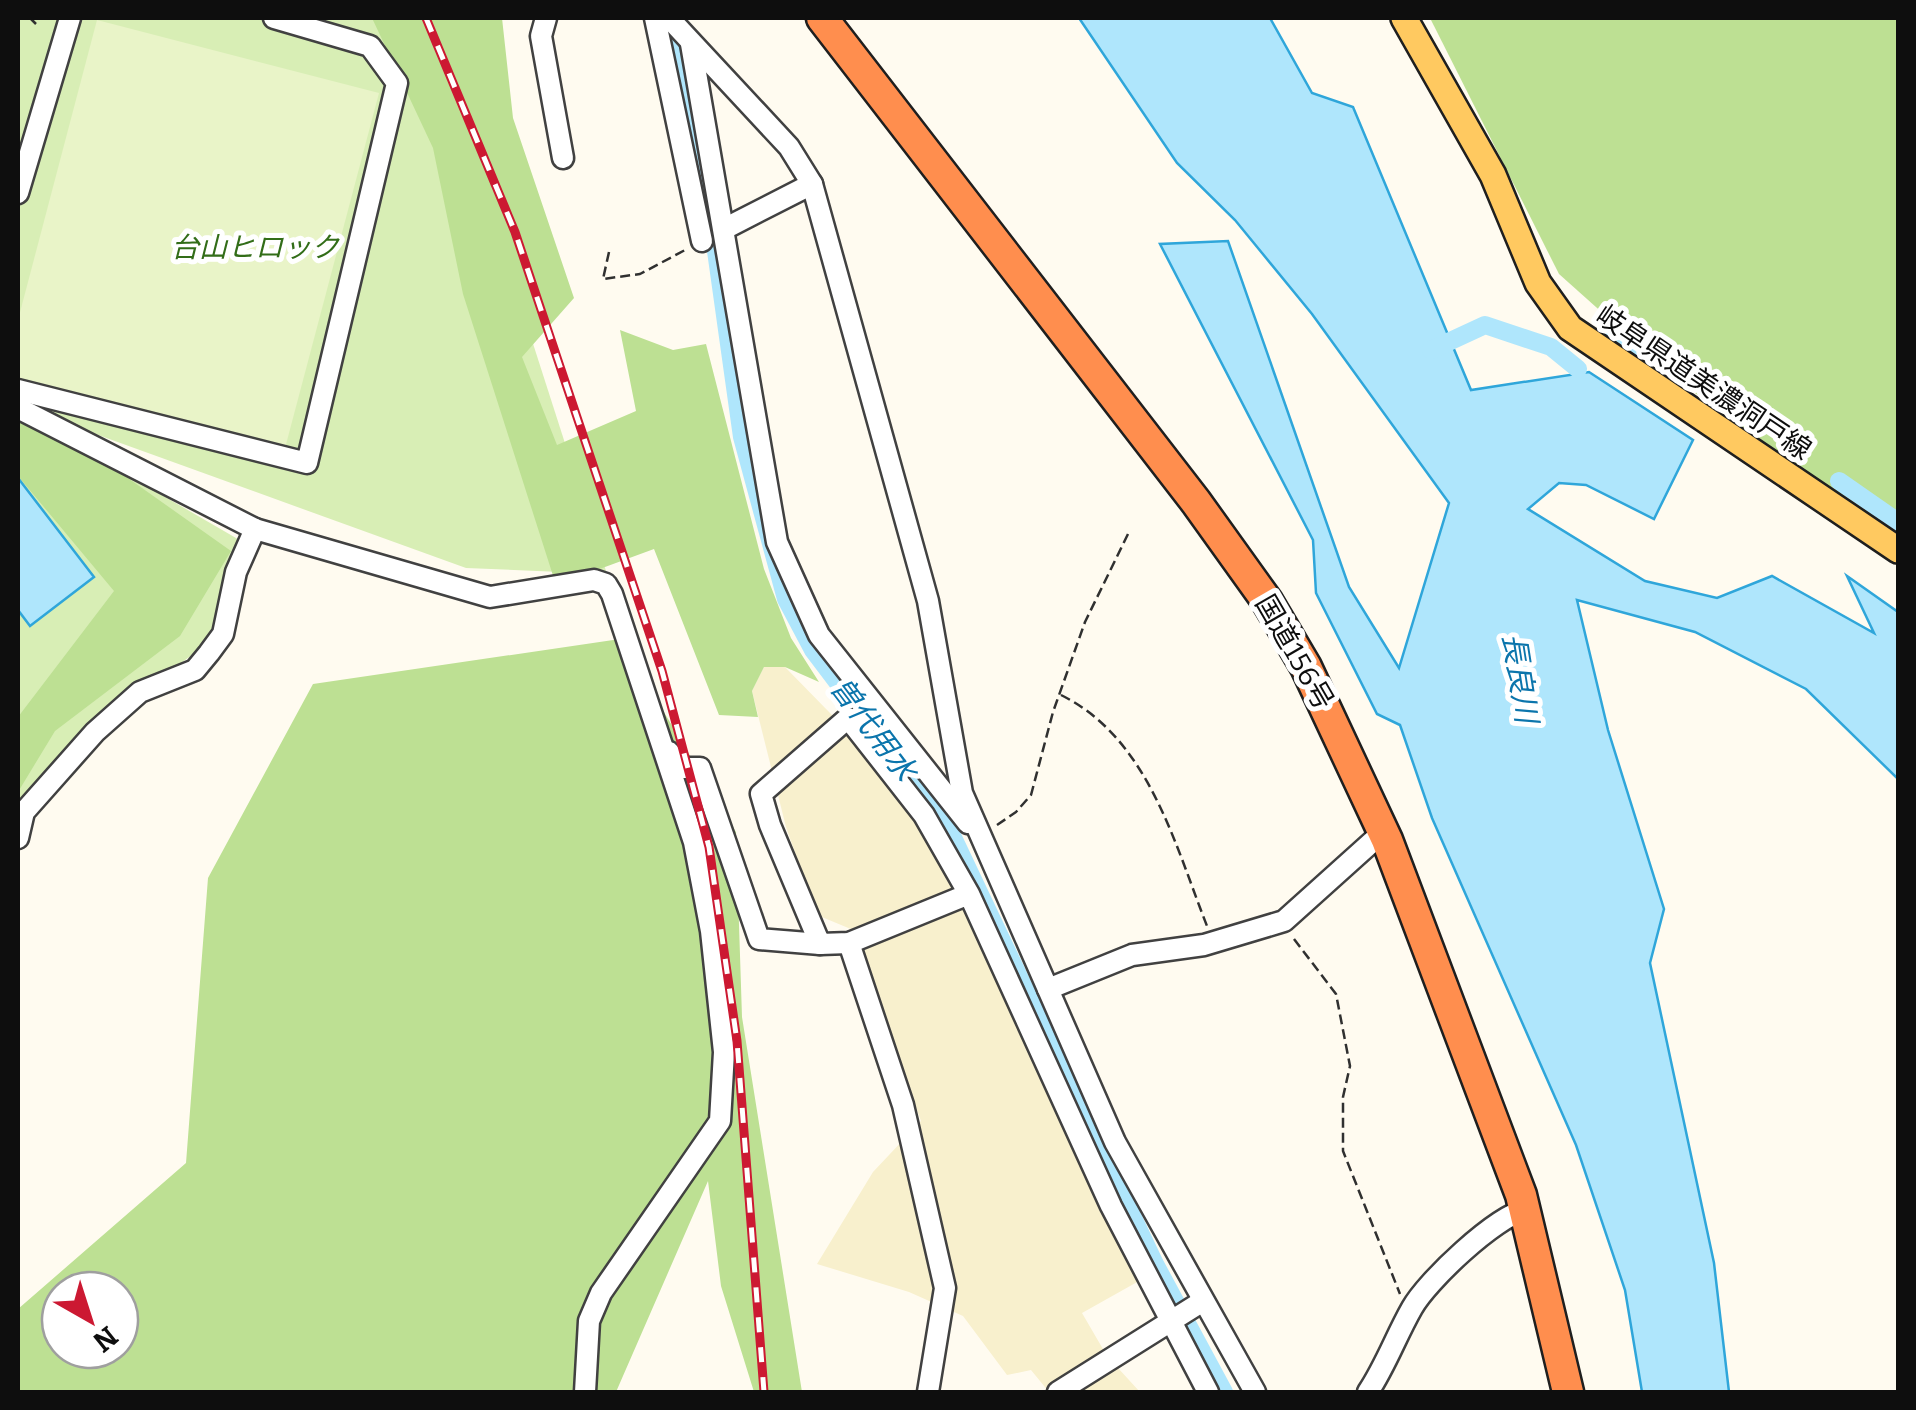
<svg xmlns="http://www.w3.org/2000/svg" width="1916" height="1410" font-family="Bitter,'Noto Sans JP',serif">
	<style>
		.farmland { fill: #f8f0cd }
		.green { fill: #d8eeb5 }
		.forest { fill: #bde093; fill-rule: evenodd }
		.pitch { fill: #e9f4c8 }
		.water { fill: #afe6fc; stroke: #2fa6da; stroke-width: 2.5 }
		.lines { fill: none; stroke-linecap: round; stroke-linejoin: round }
		.canal { stroke: #afe6fc; stroke-width: 18 }
		.minor-casing { stroke: #414141; stroke-width: 25 }
		.major-casing { stroke: #1f1f1f; stroke-width: 30 }
		.highway-casing { stroke: #1f1f1f; stroke-width: 35 }
		.path { stroke: #303030; stroke-width: 2.5; stroke-dasharray: 10 5; stroke-linecap: butt }
		.minor { stroke: #fff; stroke-width: 20 }
		.major { stroke: #ffc960; stroke-width: 25 }
		.highway { stroke: #ff8e4e; stroke-width: 30 }
		.rail-casing { stroke: #cc1932; stroke-width: 9 }
		.rail { stroke: #fff; stroke-width: 5; stroke-dasharray: 15; stroke-linecap: butt }
		.labels { text-anchor: middle; stroke-width: 10; stroke-linejoin: round; paint-order: stroke }
		.park-label { font-size: 28px; font-style: italic; fill: #326d18; stroke: #fff }
		.street-label { font-size: 28px; fill: #0e0e0e; stroke: #fff }
		.water-label { font-size: 30px; font-style: italic; fill: #0b75ac; stroke: #fff }
	</style>
	<rect width="100%" height="100%" fill="#fffbf0"/>
	<polygon class="farmland" points="764,667 785,667 874,758 959,883 1139,1281 1082,1313 1107,1356 1140,1392 1049,1392 1031,1370 1007,1375 963,1316 909,1292 817,1264 873,1172 921,1121 886,1025 858,932 817,915 786,827 752,691"/>
	<g class="green">
		<polygon points="18,18 409,18 493,219 607,574 466,568 18,406"/>
		<polygon points="22,414 255,549 202,648 140,692 18,819 18,415"/>
	</g>
	<g class="forest">
		<polygon points="372,18 502,18 513,118 574,298 522,357 557,445 636,411 620,330 673,350 706,344 764,569 791,638 819,682 785,667 764,667 752,691 758,717 719,715 654,549 556,585 463,294 433,148"/>
		<polygon points="1430,18 1898,18 1898,538 1681,383 1559,274"/>
		<polygon points="22,414 118,471 231,551 180,636 55,731 18,792 18,717 114,591 18,476 18,415"/>
		<path d="M620 639 736 832 742 1017 802 1392H754L721 1286 708 1181 616 1392H18V1309L186 1163 208 878 313 684ZM60 1290H120V1350H60Z"/>
	</g>
	<polygon class="pitch" points="97,20 379,93 284,452 18,383 18,320"/>
	<g class="water">
		<polygon points="1079,18 1270,18 1312,93 1353,107 1471,390 1589,372 1693,440 1654,519 1586,485 1559,483 1528,509 1645,581 1717,598 1772,576 1874,633 1847,576 1898,612 1898,779 1806,689 1695,632 1577,600 1608,730 1664,909 1650,963 1714,1263 1729,1392 1642,1392 1625,1290 1576,1145 1432,818 1400,725 1377,714 1316,593 1313,540 1160,244 1228,241 1349,587 1399,668 1449,503 1312,314 1235,220 1177,163"/>
		<polygon points="18,478 94,577 30,626 18,610"/>
	</g>
	<g class="lines">
		<g class="canal">
			<polyline points="661,19 686,89 716,251 742,437 786,599 813,650 950,831 1155,1264 1224,1392"/>
			<polyline points="1612,331 1633,347"/>
			<polyline points="1431,350 1485,325 1551,347 1578,369"/>
			<polyline points="1839,481 1898,522"/>
		</g>
		<defs>
			<g id="minor">
				<polyline points="546,18 541,36 563,158"/>
				<polyline points="655,18 702,241"/>
				<polyline points="669,18 789,147 812,184 928,601 962,793 1115,1142 1255,1392"/>
				<polyline points="691,44 777,542 819,635 968,823"/>
				<polyline points="18,193 70,18"/>
				<polyline points="724,229 812,184"/>
				<polyline points="18,390 307,463 397,83 370,46 274,18"/>
				<polyline points="18,408 255,529 490,597 594,580 606,584 612,594 694,842 711,931 724,1052 720,1121 601,1293 589,1321 585,1392"/>
				<polyline points="669,752 681,768 700,768 759,939 820,944"/>
				<polyline points="18,838 24,812 95,732 140,692 195,670 209,653 223,634 236,572 255,529"/>
				<polyline points="969,894 849,943 820,944 770,825 761,794 848,718 924,815 969,894 1111,1206 1208,1392"/>
				<polyline points="849,943 903,1105 945,1288 928,1392"/>
				<polyline points="1048,989 1132,955 1204,945 1284,921 1383,832"/>
				<polyline points="1058,1392 1203,1301"/>
				<path d="M1368 1392C1386 1365 1396 1336 1412 1308 1427 1281 1495 1217 1525 1210"/>
			</g>
			<polyline id="major" points="1404,18 1493,175 1538,283 1570,328 1898,550"/>
			<polyline id="highway" points="822,18 1196,502 1267,601 1306,667 1387,840 1521,1195 1568,1392"/>
		</defs>
		<use href="#minor" class="minor-casing"/>
		<use href="#major" class="major-casing"/>
		<use href="#highway" class="highway-casing"/>
		<g class="path">
			<polyline points="30,18 36,24"/>
			<polyline points="609,252 603,279 640,274 687,249"/>
			<path d="M1061 695C1148 738 1174 842 1207 926"/>
			<polyline points="997,825 1016,812 1031,795 1053,712 1085,622 1128,534"/>
			<polyline points="1294,939 1336,994 1350,1066 1343,1097 1343,1151 1400,1294"/>
		</g>
		<use href="#minor" class="minor"/>
		<use href="#major" class="major"/>
		<use href="#highway" class="highway"/>
		<defs>
			<polyline id="rail" points="426,18 515,232 662,671 709,847 737,1041 764,1392"/>
		</defs>
		<use href="#rail" class="rail-casing"/>
		<use href="#rail" class="rail"/>
	</g>
	<g class="labels">
		<g class="park-label">
			<text x="255" y="257">台山ヒロック</text>
		</g>
		<g class="street-label">
			<text transform="translate(1704 382) rotate(34)" y="10">岐阜県道美濃洞戸線</text>
			<text transform="translate(1295 652) rotate(60)" y="10">国道156号</text>
		</g>
		<g class="water-label">
			<text transform="translate(1520 678) rotate(81)" y="10">長良川</text>
			<text transform="translate(873 729) rotate(53)" y="10">曽代用水</text>
		</g>
	</g>
	<rect width="1916" height="1410" fill="none" stroke="#0e0e0e" stroke-width="40"/>
	<g transform="translate(90 1320) rotate(141)"><circle r="48" fill="#ffffff" stroke="#9f9f9f" stroke-width="2.5"/>
	<path d="M0-8L18 38L0 25L-18 38Z" fill="#cc1932"/>
	<text y="-15" font-size="28" font-weight="bold" text-anchor="middle" fill="#0e0e0e">N</text>
	</g>
</svg>
